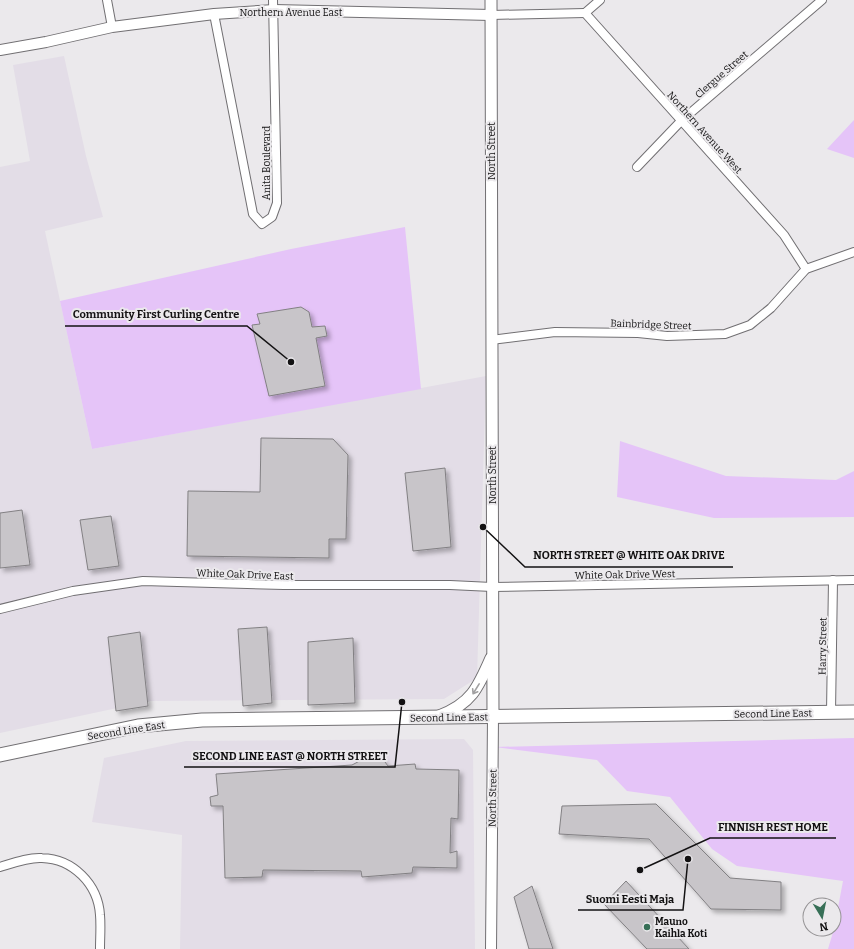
<svg xmlns="http://www.w3.org/2000/svg" width="854" height="949" font-family="Bitter,serif">
	<style>
		.built { fill: #e3dde7 }
		.green { fill: #e5c4f8 }
		.building { fill: #c8c5c9; stroke: #828083; filter: url(#shadow) }
		.lines { fill: none; stroke-linecap: round; stroke-linejoin: round }
		.minor-casing { stroke: #716f72; stroke-width: 10 }
		.tertiary-casing { stroke: #716f72; stroke-width: 12 }
		.secondary-casing { stroke: #716f72; stroke-width: 13 }
		.trunk-casing { stroke: #716f72; stroke-width: 15 }
		.minor { stroke: #fff; stroke-width: 8 }
		.tertiary { stroke: #fff; stroke-width: 10 }
		.secondary { stroke: #fff; stroke-width: 11 }
		.trunk { stroke: #fff; stroke-width: 13 }
		.oneway { stroke: #a1a0a1 }
		.poi-dot { fill: #376f57; stroke: #ebe9ec; stroke-width: 1.5 }
		.labels { text-anchor: middle; stroke-width: 4; stroke-linejoin: round; paint-order: stroke }
		.street-label { font-size: 10px; fill: #131213; stroke: #ebe9ec }
		.poi-label { font-size: 10px; font-weight: bold; fill: #131213; stroke: #ebe9ec; text-anchor: start }
		.leader { fill: none; stroke: #131213; stroke-width: 1.5 }
		.callout-dot { fill: #131213; stroke: #ebe9ec; stroke-width: 1.5 }
		.callout-label { font-size: 11px; text-anchor: middle; font-weight: bold; fill: #131213; stroke: #ebe9ec; stroke-width: 4; stroke-linejoin: round; paint-order: stroke }
	</style>
	<defs>
		<filter id="shadow"><feDropShadow dx="3.5" dy="3.5" stdDeviation="2" flood-color="#0004"/></filter>
	</defs>
	<rect width="100%" height="100%" fill="#ebe9ec"/>
	<g class="built">
		<polygon points="64,56 86,156 103,217 45,231 92,449 486,376 477,678 444,699 150,701 0,733 0,167 30,161 13,65"/>
		<polygon points="464,739 473,750 475,949 180,949 182,835 92,822 104,758 186,741"/>
	</g>
	<g class="green">
		<polygon points="854,120 854,158 827,149"/>
		<polygon points="405,227 421,389 92,449 60,301 291,249"/>
		<polygon points="620,441 726,476 836,480 854,471 854,517 714,518 617,497"/>
		<polygon points="854,738 854,949 828,949 834,929 843,881 737,866 712,849 670,797 627,791 597,760 495,747"/>
	</g>
	<g class="building">
		<polygon points="301,307 309,312 312,327 325,326 327,336 316,338 325,386 269,396 252,325 260,324 257,314"/>
		<polygon points="261,438 333,439 348,455 346,539 329,539 329,558 187,556 188,491 260,492"/>
		<polygon points="445,468 451,547 413,551 405,473"/>
		<polygon points="22,510 30,565 0,568 0,513"/>
		<polygon points="111,516 119,566 88,570 80,520"/>
		<polygon points="267,627 272,703 243,706 238,629"/>
		<polygon points="140,632 148,706 116,711 108,637"/>
		<polygon points="353,638 355,703 308,705 308,642"/>
		<polygon points="369,756 382,758 388,766 415,764 416,769 459,770 458,819 451,818 450,853 457,851 457,868 413,867 412,873 362,877 361,871 263,870 262,877 225,878 223,806 211,806 210,797 218,795 216,774 352,765"/>
		<polygon points="656,804 730,878 781,882 781,910 711,909 649,839 559,834 562,806"/>
		<polygon points="626,881 689,949 647,949 604,904"/>
		<polygon points="532,886 553,949 529,949 514,897"/>
	</g>
	<g class="lines">
		<defs>
			<g id="minor">
				<polyline points="107,0 112,27"/>
				<polyline points="585,13 784,235 806,269"/>
				<polyline points="585,13 600,0"/>
				<polyline points="214,14 253,214 262,224 272,217 277,203 273,0"/>
				<polyline points="491,15 585,13"/>
				<polyline points="637,167 681,121 822,0"/>
				<polyline points="491,340 555,332 638,333 667,336 725,334 750,325 771,308 806,269 854,252"/>
				<polyline points="0,609 73,591 143,581 284,585 450,585 492,587 854,580"/>
				<polyline points="831,712 833,580"/>
				<path d="M0 867C13 863 29 857 42 858 73 859 98 884 100 915 101 926 100 938 100 949"/>
			</g>
			<g id="tertiary">
				<polyline points="0,50 46,42 112,27 214,14 274,10 491,15"/>
				<polyline points="491,949 493,717"/>
			</g>
			<g id="secondary">
				<polyline points="491,0 493,717"/>
				<path d="M439 716C471 704 478 688 491 658"/>
			</g>
			<polyline id="trunk" points="0,755 138,726 202,720 854,712"/>
		</defs>
		<use href="#minor" class="minor-casing"/>
		<use href="#tertiary" class="tertiary-casing"/>
		<use href="#secondary" class="secondary-casing"/>
		<use href="#trunk" class="trunk-casing"/>
		<use href="#minor" class="minor"/>
		<use href="#tertiary" class="tertiary"/>
		<use href="#secondary" class="secondary"/>
		<use href="#trunk" class="trunk"/>
	</g>
	<defs><path id="oneway-shaft" d="M-6 0H5M1.5-3L5.5 0L1.5 3" fill="none" stroke-width="1.6" stroke-linecap="round" stroke-linejoin="round"/></defs>
	<use class="oneway" href="#oneway-shaft" transform="translate(476 689) rotate(122)"/>
	<circle class="poi-dot" cx="647" cy="927" r="4"/>
	<g class="labels">
		<g class="street-label">
			<text x="291" y="16">Northern Avenue East</text>
			<text transform="translate(721 74) rotate(-41)" y="4">Clergue Street</text>
			<text transform="translate(705 132) rotate(48)" y="4">Northern Avenue West</text>
			<text transform="translate(491 151) rotate(-90)" y="4">North Street</text>
			<text transform="translate(266 163) rotate(-90)" y="4">Anita Boulevard</text>
			<text transform="translate(651 324) rotate(2)" y="4">Bainbridge Street</text>
			<text transform="translate(492 475) rotate(-90)" y="4">North Street</text>
			<text transform="translate(245 574) rotate(2)" y="4">White Oak Drive East</text>
			<text transform="translate(625 574) rotate(-1)" y="4">White Oak Drive West</text>
			<text transform="translate(822 646) rotate(-89)" y="4">Harry Street</text>
			<text transform="translate(773 713) rotate(-1)" y="4">Second Line East</text>
			<text transform="translate(449 717) rotate(-1)" y="4">Second Line East</text>
			<text transform="translate(126 730) rotate(-9)" y="4">Second Line East</text>
			<text transform="translate(492 798) rotate(-89)" y="4">North Street</text>
		</g>
		<g class="poi-label">
			<text x="655" y="925">Mauno<tspan x="655" dy="12">Kaihla Koti</tspan></text>
		</g>
	</g>
	<path class="leader" d="M291 362L247 326H65M483 527L525 567H733M402 702L395 767H184M640 870L710 838H836M688 859L683 910H578"/>
	<g class="callout-dot">
		<circle cx="291" cy="362" r="4"/>
		<circle cx="483" cy="527" r="4"/>
		<circle cx="402" cy="702" r="4"/>
		<circle cx="640" cy="870" r="4"/>
		<circle cx="688" cy="859" r="4"/>
	</g>
	<g class="callout-label">
		<text x="156" y="318">Community First Curling Centre</text>
		<text x="629" y="559">NORTH STREET @ WHITE OAK DRIVE</text>
		<text x="290" y="760">SECOND LINE EAST @ NORTH STREET</text>
		<text x="773" y="831">FINNISH REST HOME</text>
		<text x="630" y="903">Suomi Eesti Maja</text>
	</g>
	<g transform="translate(822 917) rotate(170)"><circle r="19" fill="#ebe9ec" stroke="#959395"/>
	<path d="M0-3L7 15L0 10L-7 15Z" fill="#376f57"/>
	<text y="-6" font-size="11" font-weight="bold" text-anchor="middle" fill="#131213">N</text>
	</g>
</svg>
